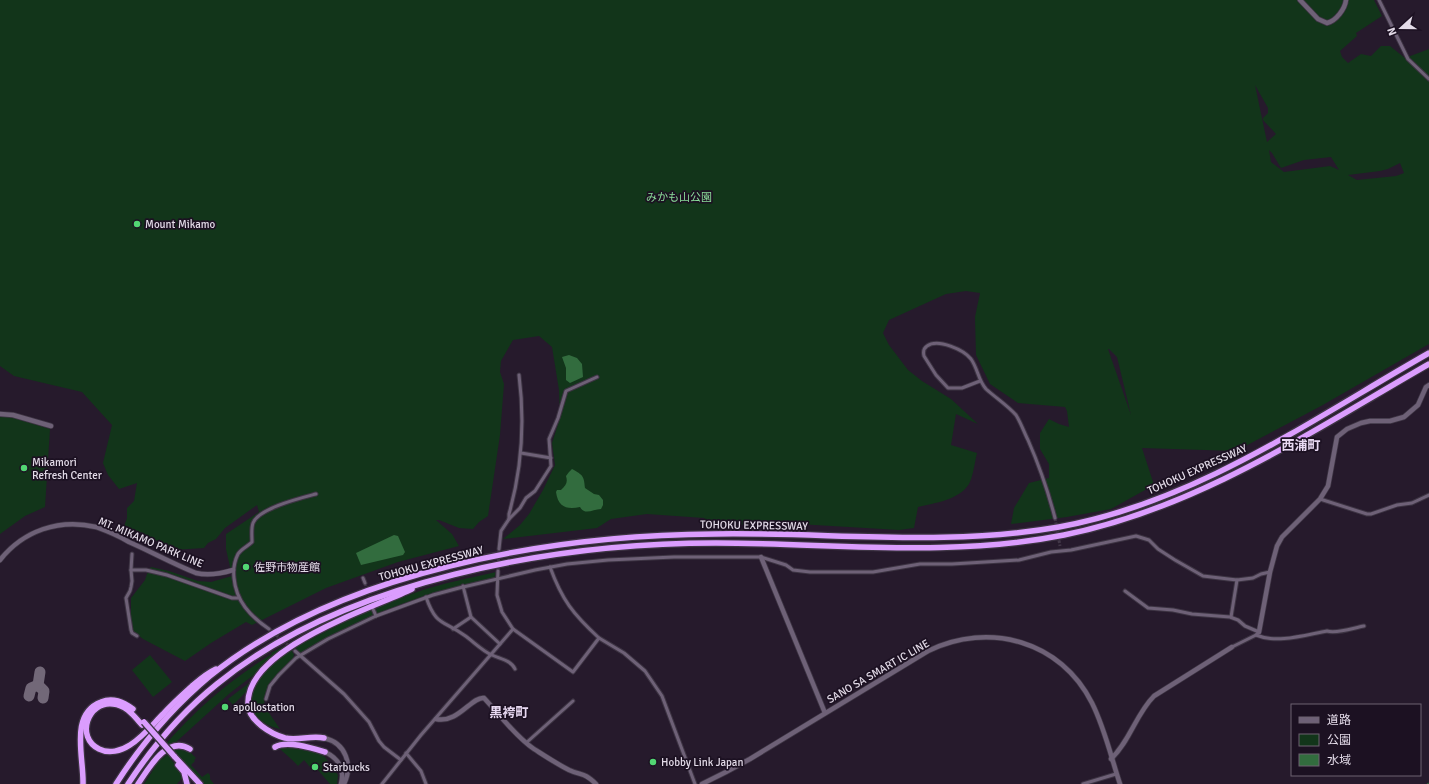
<svg xmlns="http://www.w3.org/2000/svg" width="1429" height="784" font-family="Signika,'Noto Sans JP',sans-serif">
	<style>
		.green { fill: #12351a; fill-rule: evenodd }
		.water { fill: #326c3e }
		.lines { fill: none; stroke-linecap: round; stroke-linejoin: round }
		.stream { stroke: #326c3e; stroke-width: 1 }
		.taxiway { stroke: #726878; stroke-width: 11 }
		.street-tunnel { stroke: #423748; stroke-width: 3; stroke-dasharray: 3 1.5; stroke-linecap: butt }
		.street-casing { stroke: #3d3443; stroke-width: 5 }
		.secondary-casing { stroke: #3d3443; stroke-width: 6 }
		.highway-casing { stroke: #3d3443; stroke-width: 8 }
		.street { stroke: #6e6177; stroke-width: 3 }
		.secondary { stroke: #6e6177; stroke-width: 4.5 }
		.highway { stroke: #db9dfe; stroke-width: 5.5 }
		.highway-bridge-casing { stroke: #3d3443; stroke-width: 8; stroke-linecap: butt }
		.highway-bridge { stroke: #db9dfe; stroke-width: 5.5 }
		.poi-dot { fill: #52d673; stroke: #1c1122; stroke-width: 1.5 }
		.labels { text-anchor: middle; stroke-width: 3.5; stroke-linejoin: round; paint-order: stroke }
		.park-label { font-size: 11px; fill: #8bde9a; stroke: #1c1122 }
		.poi-label { font-size: 11px; fill: #e3dbe8; stroke: #1c1122; text-anchor: start }
		.street-label { font-size: 11px; fill: #e3dbe8; stroke: #1c1122 }
		.quarter-label { font-size: 13px; font-weight: bold; fill: #e7d8f1; stroke: #1c1122 }
	</style>
	<rect width="100%" height="100%" fill="#261a2c"/>
	<g class="green">
		<path d="M0 0H1374L1382 16 1356 33 1357 36 1340 51 1342 57 1348 63 1361 54 1371 56 1381 46H1390L1405 58 1429 49V344L1321 406 1236 451 1142 448 1154 485 1111 509 1067 517 1011 524 1014 508 1029 483 1049 478V464L1040 449V433L1049 419 1059 424 1069 427 1067 411 1065 407 1018 403 990 384 976 355 975 317 980 293 966 291 946 294 889 320 883 333 889 345 908 370 922 381 951 399 978 424 956 414 951 445 977 453C975 461 973 477 969 484 959 500 935 503 918 507L914 528 899 530 798 524 708 525 704 518 647 514 611 519 597 528 503 539 520 525 529 514 543 490 555 465 552 443 560 418 559 390 552 347 539 336 513 340 501 361 500 372 504 384 500 435 488 516 479 522 473 529 459 528 439 520H436L452 534 459 546 398 562 326 588 252 625 246 622 211 643 185 661 143 639 133 631 131 621V598L145 580 148 571 151 567 169 571 198 581 211 582 232 576 226 549V534L259 512 257 505 225 528 216 539 208 543 204 548 173 550 141 532 133 537 123 529 127 518V508L134 501 137 483 119 489 108 475 103 463 112 425 82 392 14 376 0 366ZM1255 85 1268 108V113L1263 118V120L1276 134 1267 142ZM1269 150 1272 153 1281 168 1304 160 1331 157 1339 170 1330 166 1284 172 1271 162ZM1400 163 1404 173 1396 176 1357 180 1348 175 1380 171 1388 169ZM1109 349 1117 357 1131 415 1108 349Z"/>
		<polygon points="10,416 50,429 45,507 25,516 0,534 0,417"/>
		<path d="M496 572 494 578C474 583 454 587 434 593 387 607 343 630 300 654L295 650 292 652 294 654 293 659 270 682 264 699 265 707 280 729C269 727 256 720 252 709 244 691 263 671 275 660 288 650 303 643 317 636 349 619 383 604 417 592 443 583 470 578 496 572Z"/>
		<path d="M333 620 334 622 302 638 230 693 175 743 170 745 136 784H134C172 731 216 688 272 654L271 653Z"/>
		<polygon points="150,655 172,682 153,697 132,670"/>
		<polygon points="253,680 247,691 233,705 228,699"/>
		<polygon points="180,747 189,751 196,758 194,760 195,761 191,765 202,777 208,773 210,775 210,779 214,784 202,784 175,754 171,759 180,771 182,778 177,784 144,784 159,761 177,748"/>
		<path d="M287 747 318 753 325 757 338 775 337 784H330L317 769 320 767 316 762 310 767 304 760 298 766C292 759 285 754 279 748Z"/>
	</g>
	<g class="water">
		<polygon points="569,355 577,358 582,364 583,377 570,383 566,380 566,368 562,357"/>
		<path d="M572 469C583 475 584 476 585 488L594 494 599 495 603 500V505L601 509C593 509 585 516 580 507 567 510 558 507 556 492L557 490H561C566 485 568 483 566 476L569 472Z"/>
		<polygon points="394,535 398,536 405,552 403,555 361,565 356,553"/>
	</g>
	<g class="lines">
		<polyline class="stream" points="1427,784 1429,783"/>
		<g class="taxiway">
			<polyline points="38,685 44,691 43,698"/>
			<polyline points="38,685 40,672"/>
			<polyline points="29,696 31,688 38,685"/>
		</g>
		<g class="street-tunnel">
			<polyline points="1055,518 1060,546"/>
			<polyline points="498,571 499,549"/>
			<polyline points="365,583 371,602"/>
			<polyline points="269,629 295,651"/>
		</g>
		<defs>
			<g id="street">
				<polyline points="1379,0 1408,59 1429,79"/>
				<path d="M980 381 962 388H948L936 375 924 356C923 352 924 348 927 346 938 338 964 350 971 359 978 369 978 380 986 389 996 398 1007 405 1016 415 1021 423 1024 432 1028 440 1039 465 1048 491 1055 518"/>
				<polyline points="521,453 551,458"/>
				<polyline points="1320,499 1367,514 1371,514 1397,505 1412,503 1429,495"/>
				<path d="M509 519V514C522 468 525 422 519 375"/>
				<polyline points="499,549 501,531 509,519 520,508 526,498 535,491 551,466 549,439 558,418 566,391 597,377"/>
				<polyline points="132,554 131,570 132,581 131,587 130,591 126,598 131,630 132,633 137,636"/>
				<polyline points="131,570 146,570 167,575 232,598 238,598"/>
				<path d="M498 571 497 595 502 612 513 629 573 672 599 638C573 614 562 600 550 567"/>
				<polyline points="363,578 365,583"/>
				<polyline points="463,586 471,617 500,644"/>
				<polyline points="1125,591 1148,608 1173,610 1192,614 1230,617 1238,620 1245,626 1259,632 1256,635 1232,647"/>
				<path d="M426 597C436 626 443 620 464 635 473 641 482 651 492 655 500 659 511 660 515 669"/>
				<polyline points="373,609 376,616"/>
				<polyline points="1231,617 1237,580"/>
				<path d="M269 629C250 616 236 601 234 578 233 569 234 562 238 554 241 549 248 546 252 542 252 536 251 528 253 523 259 508 301 498 316 494"/>
				<polyline points="453,629 471,617"/>
				<path d="M1256 635C1277 644 1305 635 1327 631 1337 634 1353 628 1364 626"/>
				<polyline points="599,638 624,653 645,671 662,696 695,784"/>
				<polyline points="295,651 344,694 369,722 379,741 384,747 401,760"/>
				<polyline points="266,699 270,686 279,675 296,658 328,639 376,616 433,595 459,588 535,570 567,564 608,560 674,557 761,557 786,565 793,570 810,572 873,572 920,564 952,564 1019,560 1051,552 1071,550 1136,536 1149,540 1158,549 1175,560 1203,576 1237,580 1253,578 1261,574 1270,572"/>
				<polyline points="526,743 573,701"/>
				<polyline points="406,753 421,771 426,784"/>
				<polyline points="382,784 421,735 513,629"/>
				<polyline points="1083,784 1116,774"/>
			</g>
			<g id="secondary">
				<path d="M1300 0 1318 19 1327 23C1336 21 1345 9 1346 0"/>
				<polyline points="0,414 13,415 51,426"/>
				<polyline points="761,557 825,713"/>
				<path d="M0 560C23 531 59 518 96 527 107 531 119 536 129 542 152 552 173 564 196 573 209 576 220 574 233 570"/>
				<polyline points="1259,632 1270,572 1277,546 1282,537 1320,499 1328,486 1337,437 1347,429 1361,423 1370,421 1390,421 1404,417 1418,405 1426,387 1429,385"/>
				<path d="M436 719C458 724 472 696 484 698 499 714 516 737 534 749 545 756 557 764 569 770 582 776 584 772 596 784"/>
				<path d="M324 738C346 743 353 765 344 784"/>
				<path d="M325 752C338 758 345 769 341 784"/>
				<path d="M1111 759C1130 741 1136 714 1154 696L1232 647"/>
				<path d="M702 784 726 772 750 759 928 651C989 621 1061 641 1092 703 1105 729 1111 757 1120 784"/>
			</g>
			<g id="highway">
				<path d="M142 725C134 716 126 705 113 704 88 701 75 737 99 749 109 754 121 751 130 745 143 737 153 724 163 714 172 704 182 695 192 686 199 680 207 673 216 669"/>
				<path d="M324 738C311 735 298 741 285 738 271 734 249 721 248 705 245 648 371 609 412 589"/>
				<path d="M275 747C287 740 312 748 325 752"/>
				<polyline points="174,756 200,784"/>
				<polyline points="178,765 184,772 187,784"/>
				<path d="M83 784C84 758 69 714 101 702 113 697 123 702 133 709"/>
				<path d="M116 784C142 743 173 707 210 676 340 571 551 535 715 534 830 532 945 547 1059 527 1196 502 1311 420 1429 353"/>
				<path d="M128 784C153 746 182 712 217 684 345 580 555 543 716 543 832 543 949 558 1064 535 1198 508 1312 431 1429 364"/>
				<path d="M138 784C149 768 167 735 190 749"/>
			</g>
		</defs>
		<use href="#street" class="street-casing"/>
		<use href="#secondary" class="secondary-casing"/>
		<use href="#highway" class="highway-casing"/>
		<use href="#street" class="street"/>
		<use href="#secondary" class="secondary"/>
		<use href="#highway" class="highway"/>
		<defs>
			<polyline id="highway-bridge" points="144,722 174,756"/>
		</defs>
		<use href="#highway-bridge" class="highway-bridge-casing"/>
		<use href="#highway-bridge" class="highway-bridge"/>
	</g>
	<g class="poi-dot">
		<circle cx="137" cy="224" r="4"/>
		<circle cx="24" cy="468" r="4"/>
		<circle cx="246" cy="567" r="4"/>
		<circle cx="225" cy="707" r="4"/>
		<circle cx="653" cy="762" r="4"/>
		<circle cx="315" cy="767" r="4"/>
	</g>
	<g class="labels">
		<g class="park-label">
			<text x="679" y="201">みかも山公園</text>
		</g>
		<g class="poi-label">
			<text x="145" y="228">Mount Mikamo</text>
			<text x="32" y="466">Mikamori<tspan x="32" dy="13">Refresh Center</tspan></text>
			<text x="254" y="571">佐野市物産館</text>
			<text x="233" y="711">apollostation</text>
			<text x="661" y="766">Hobby Link Japan</text>
			<text x="323" y="771">Starbucks</text>
		</g>
		<g class="street-label">
			<text transform="translate(1197 469) rotate(-24)" y="4">TOHOKU EXPRESSWAY</text>
			<text transform="translate(754 525) rotate(1)" y="4">TOHOKU EXPRESSWAY</text>
			<text transform="translate(151 542) rotate(23)" y="4">MT. MIKAMO PARK LINE</text>
			<text transform="translate(431 563) rotate(-15)" y="4">TOHOKU EXPRESSWAY</text>
			<text transform="translate(878 671) rotate(-30)" y="4">SANO SA SMART IC LINE</text>
		</g>
		<g class="quarter-label">
			<text x="1301" y="450">西浦町</text>
			<text x="509" y="717">黒袴町</text>
		</g>
	</g>
	<rect x="1291" y="704" width="130" height="72" fill="#1c1122" stroke="#6c6271"/>
	<rect x="1299" y="717" width="20" height="6" fill="#6e6177" stroke="#6c6271"/>
	<text x="1327" y="724" font-size="12" fill="#e3dbe8">道路</text>
	<rect x="1299" y="734" width="20" height="12" fill="#12351a" stroke="#6c6271"/>
	<text x="1327" y="744" font-size="12" fill="#e3dbe8">公園</text>
	<rect x="1299" y="754" width="20" height="12" fill="#326c3e" stroke="#6c6271"/>
	<text x="1327" y="764" font-size="12" fill="#e3dbe8">水域</text>
	<g transform="translate(1401 28) rotate(249)" stroke="#1c1122" stroke-width="3" paint-order="stroke">
	<path d="M0-3L7 15L0 10L-7 15Z" fill="#e3dbe8"/>
	<text y="-6" font-size="11" font-weight="bold" text-anchor="middle" fill="#e3dbe8">N</text>
	</g>
</svg>
